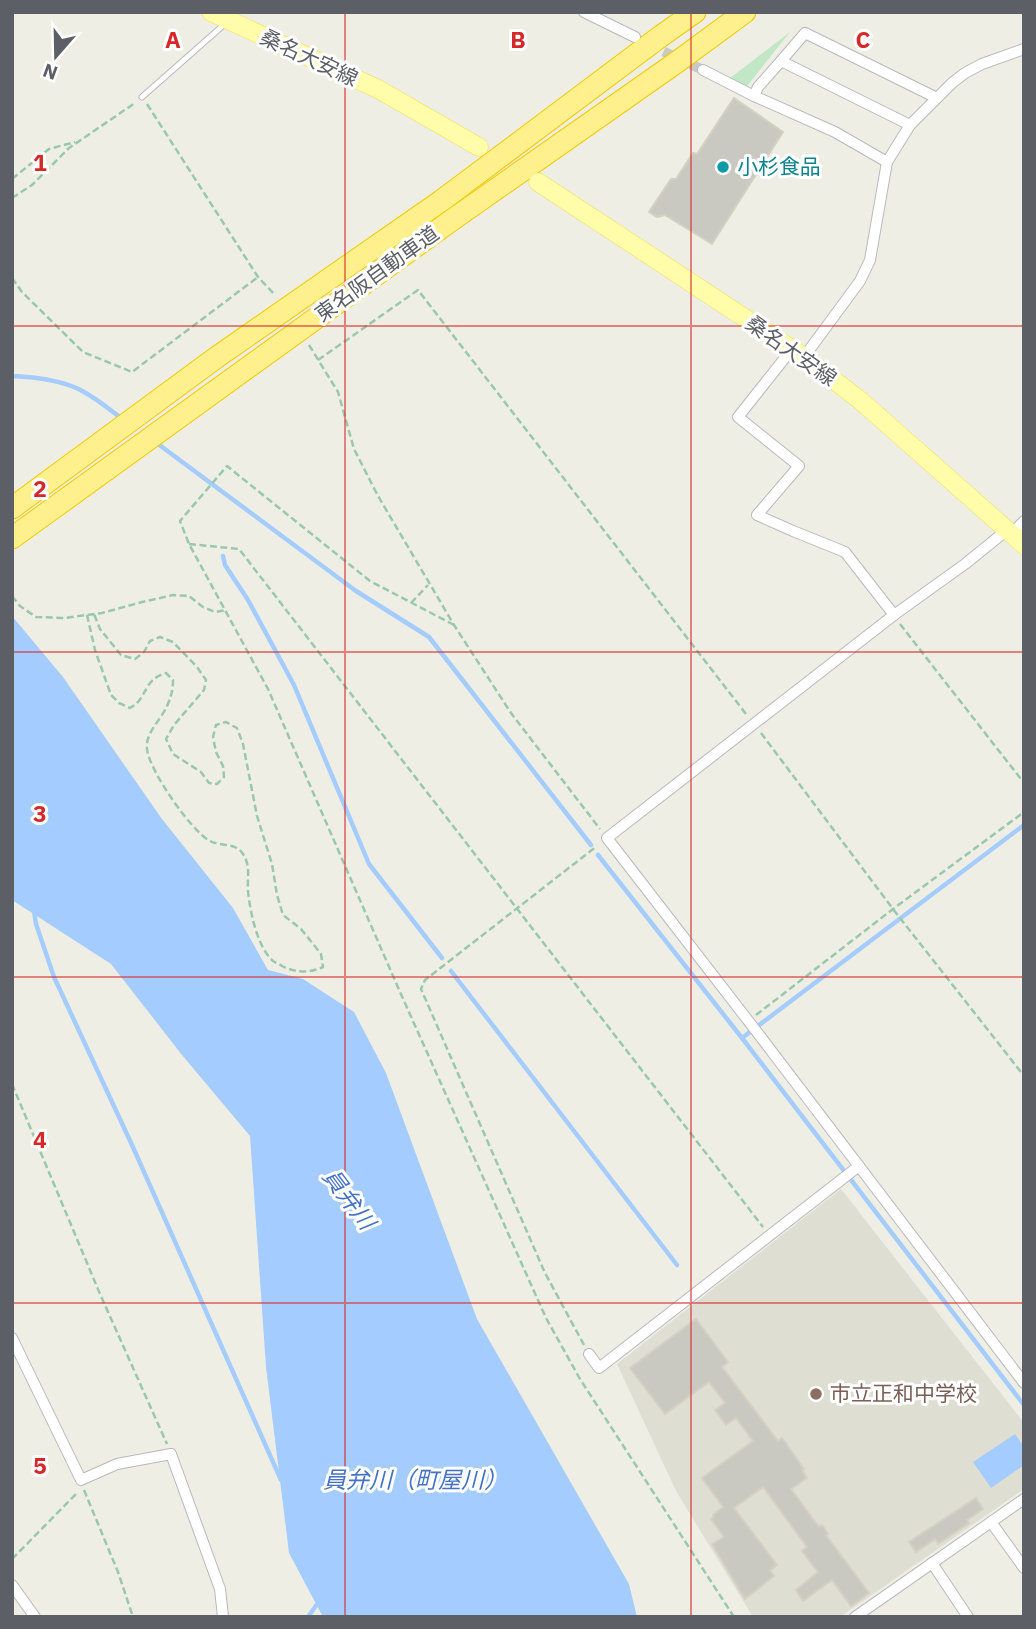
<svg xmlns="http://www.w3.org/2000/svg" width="1036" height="1629" font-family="'IBM Plex Sans','Noto Sans JP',sans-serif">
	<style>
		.education { fill: #dfded3 }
		.green { fill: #c1e7c6 }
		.water { fill: #a5ccff }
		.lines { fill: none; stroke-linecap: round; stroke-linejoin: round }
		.stream { stroke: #a5ccff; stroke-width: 4.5 }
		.building { fill: #cac9c1; stroke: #d4d1c3; stroke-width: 2 }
		.minor-tunnel { stroke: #cacac5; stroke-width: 10; stroke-dasharray: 10 5; stroke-linecap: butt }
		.service-casing { stroke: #b7b9bf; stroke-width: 7 }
		.minor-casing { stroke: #b7b9bf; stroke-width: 12 }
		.primary-casing { stroke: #f3dd5a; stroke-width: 19 }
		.motorway-casing { stroke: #f4c900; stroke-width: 23 }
		.path { stroke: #9ac8ad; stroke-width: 2.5; stroke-dasharray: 7 3.5; stroke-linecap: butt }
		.service { stroke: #fff; stroke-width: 5 }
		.minor { stroke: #fff; stroke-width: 10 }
		.primary { stroke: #fffdaa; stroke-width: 18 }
		.motorway { stroke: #fef18d; stroke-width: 21 }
		.grid { fill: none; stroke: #d62828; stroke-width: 2; stroke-opacity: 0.55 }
		.culture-dot { fill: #0f9aa8; stroke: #fff; stroke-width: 2.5 }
		.education-dot { fill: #8d6e63; stroke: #fff; stroke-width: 2.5 }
		.labels { text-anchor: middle; stroke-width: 6; stroke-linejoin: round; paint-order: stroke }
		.street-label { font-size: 21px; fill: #5d5f66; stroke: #fff }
		.culture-label { font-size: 21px; fill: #0d838f; stroke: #fff; text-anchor: start }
		.education-label { font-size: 21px; fill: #785e54; stroke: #fff; text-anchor: start }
		.water-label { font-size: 23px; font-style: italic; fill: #4572c5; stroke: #fff }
		.grid-label { font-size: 23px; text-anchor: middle; font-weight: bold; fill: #d62828; stroke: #fff; stroke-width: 6; stroke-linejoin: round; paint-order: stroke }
	</style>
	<rect width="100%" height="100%" fill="#efeee5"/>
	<polygon class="education" points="841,1189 1024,1423 1024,1489 840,1617 753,1617 676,1491 617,1364"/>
	<polygon class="green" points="790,32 747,86 730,78"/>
	<g class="water">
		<polygon points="12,616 63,677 162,819 233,908 268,970 303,979 354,1012 386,1073 477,1319 629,1584 637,1617 323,1617 289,1553 266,1367 250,1136 182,1055 111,964 12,900"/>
		<polygon points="1015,1434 1024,1447 1024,1465 991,1488 973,1462"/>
	</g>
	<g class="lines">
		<g class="stream">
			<path d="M12 376C35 377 64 380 84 392 97 399 109 409 121 418"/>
			<polyline points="154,441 356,591 429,637 591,845"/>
			<polyline points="223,556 225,565 248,600 294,685 369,864 442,958"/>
			<polyline points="598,855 742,1038 1024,1405"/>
			<polyline points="34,911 36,924 54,977 132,1145 281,1480"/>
			<polyline points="451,971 677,1265"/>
			<polyline points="742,1038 1024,825"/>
			<polyline points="308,1617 320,1600"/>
		</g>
	</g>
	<g class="building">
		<polygon points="734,98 783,132 712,244 665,215 657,217 649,212 671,179 676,179 693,153 697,154"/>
		<polygon points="696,1319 728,1362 722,1367 778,1441 782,1438 804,1469 802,1470 807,1478 791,1489 819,1527 822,1525 828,1534 826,1535 869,1593 851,1606 832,1580 803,1601 796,1590 818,1572 802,1551 807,1547 763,1487 734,1508 777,1565 770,1570 774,1576 745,1599 712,1544 724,1537 711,1519 714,1517 713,1515 723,1507 702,1478 753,1441 736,1418 726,1425 715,1410 725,1403 709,1382 665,1414 630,1368"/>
		<polygon points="976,1498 983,1509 967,1520 969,1523 938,1544 935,1539 916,1552 909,1542"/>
	</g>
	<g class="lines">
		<polyline class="minor-tunnel" points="650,45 703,70"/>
		<defs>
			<polyline id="service" points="142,97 227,22"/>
			<g id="minor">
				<polyline points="584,12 635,37"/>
				<polyline points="781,61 805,33 937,98"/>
				<polyline points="703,70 754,96 835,132 887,162"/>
				<polyline points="754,96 758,87 781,61 910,125"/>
				<polyline points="792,349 738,417 799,466 757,515 793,531 845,552 894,615"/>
				<polyline points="804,357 860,281 870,260 887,162 910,125 952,83 965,73 982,64 1024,49"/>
				<polyline points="1007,530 965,564 894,615 607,838 760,1036 1024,1383"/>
				<polyline points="1011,534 1024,521"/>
				<polyline points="12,1338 81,1480 117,1464 171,1454 220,1589 223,1617"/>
				<polyline points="589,1354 599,1368 859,1166"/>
				<polyline points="991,1522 1024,1568"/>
				<polyline points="932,1563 968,1617"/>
				<polyline points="12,1585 35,1617"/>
				<polyline points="855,1617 1024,1499"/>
			</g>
			<g id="primary">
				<polyline points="211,12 378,89 479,147"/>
				<polyline points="538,182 804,357 861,401 1024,545"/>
			</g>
			<g id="motorway">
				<polyline points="12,508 217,357 441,201 661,36 695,12"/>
				<polyline points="12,538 452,220 677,62 745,12"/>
			</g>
		</defs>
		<use href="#service" class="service-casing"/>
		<use href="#minor" class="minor-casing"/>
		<use href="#primary" class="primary-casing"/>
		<use href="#motorway" class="motorway-casing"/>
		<g class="path">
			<polyline points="147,104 258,277 275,295"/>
			<polyline points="12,179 49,149 75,142"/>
			<polyline points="12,198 32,185 69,148 135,103"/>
			<polyline points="12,278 22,292 83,352 132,372 258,277"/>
			<polyline points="309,345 338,392 354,449 378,496 454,625 511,713 600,829"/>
			<polyline points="318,360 418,290 746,714"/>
			<polyline points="189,544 239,549 763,1227"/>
			<polyline points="12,596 20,606 36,617 64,618 102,613 142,602 173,595 189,596 203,607 215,612 226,610"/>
			<polyline points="411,603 428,585"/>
			<path d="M87 615 95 650 111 695 119 703 130 708C148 699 142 680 166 673L173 680C173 690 171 697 167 706 161 720 145 733 147 749 149 770 191 831 210 841 221 847 236 842 243 854 251 866 247 878 248 891 250 911 257 947 273 961 276 963 279 964 282 966 296 973 310 973 323 967L321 954 301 929 283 915 277 895 272 864 257 816 243 744 237 728 226 722 216 725 213 737 216 752 223 766 224 777 217 784 209 783 201 772 173 754 166 739 174 725 204 690 206 680 197 667 173 642 160 637 150 641 144 652 135 659 121 655 100 629 94 614"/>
			<polyline points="900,624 1024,783"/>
			<polyline points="454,625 370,581 227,466 180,521 189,544 268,689 400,992 546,1318 580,1379 734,1617"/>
			<polyline points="761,733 893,909 1024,1076"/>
			<polyline points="756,1015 893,909 1024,812"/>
			<polyline points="12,1084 100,1294 167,1444"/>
			<polyline points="584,1345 545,1273 421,989 425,980 597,846"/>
			<polyline points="84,1490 118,1572 133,1617"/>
			<polyline points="12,1559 78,1492"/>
		</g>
		<use href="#service" class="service"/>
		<use href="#minor" class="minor"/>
		<use href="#primary" class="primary"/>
		<use href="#motorway" class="motorway"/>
	</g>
	<path class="grid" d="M345 12V1617M691 12V1617M12 326H1024M12 652H1024M12 977H1024M12 1303H1024"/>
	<circle class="culture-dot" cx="723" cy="167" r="7"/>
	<circle class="education-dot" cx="816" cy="1394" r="7"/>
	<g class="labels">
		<g class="street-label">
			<text transform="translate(309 58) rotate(25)" y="7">桑名大安線</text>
			<text transform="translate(377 274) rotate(-36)" y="7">東名阪自動車道</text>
			<text transform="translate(791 351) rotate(35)" y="7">桑名大安線</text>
		</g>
		<g class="culture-label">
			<text x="737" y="174">小杉食品</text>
		</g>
		<g class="education-label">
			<text x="830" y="1401">市立正和中学校</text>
		</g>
		<g class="water-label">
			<text transform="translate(349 1199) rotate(53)" y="8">員弁川</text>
			<text x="415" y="1488">員弁川（町屋川）</text>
		</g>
	</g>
	<g class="grid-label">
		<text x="173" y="48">A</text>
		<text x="518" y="48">B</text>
		<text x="863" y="48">C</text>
		<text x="40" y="171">1</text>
		<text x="40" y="497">2</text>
		<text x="40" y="822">3</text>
		<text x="40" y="1148">4</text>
		<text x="40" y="1474">5</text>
	</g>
	<rect width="1036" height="1629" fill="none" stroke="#5d5f66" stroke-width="28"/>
	<g transform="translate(56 56) rotate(200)" stroke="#ffffff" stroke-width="5" paint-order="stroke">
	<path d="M0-5L12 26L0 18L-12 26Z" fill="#5d5f66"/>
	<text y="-10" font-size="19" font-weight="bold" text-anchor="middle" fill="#5d5f66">N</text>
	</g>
</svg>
